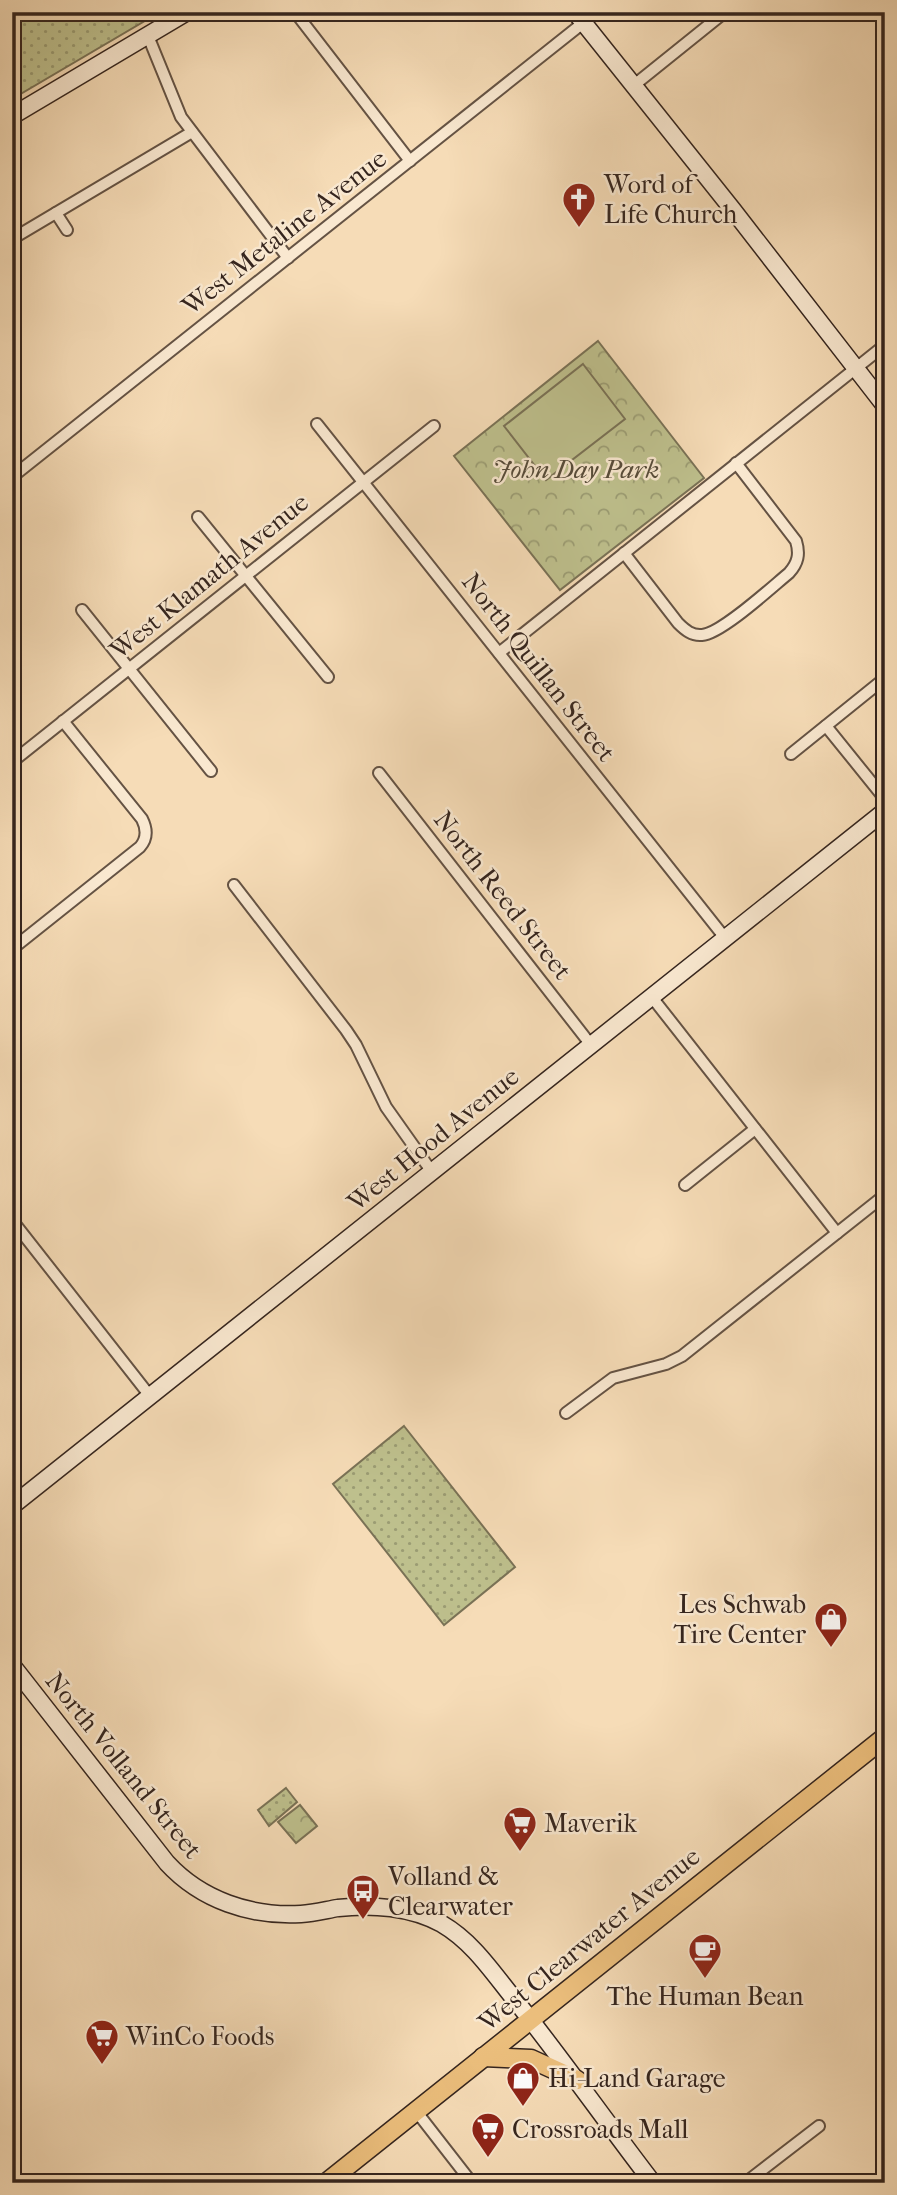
<svg xmlns="http://www.w3.org/2000/svg" width="897" height="2195" font-family="'IM FELL French Canon',serif">
	<style>
		.grass { fill: url(#grass-dots); stroke: #7a7256; stroke-width: 2 }
		.park { fill: url(#park-crowns); stroke: #7a7256; stroke-width: 2 }
		.pitch { fill: #bec08d; stroke: #7a7256; stroke-width: 2 }
		.lines { fill: none; stroke-linecap: round; stroke-linejoin: round }
		.street-casing { stroke: #655344; stroke-width: 14 }
		.secondary-casing { stroke: #35251e; stroke-width: 19 }
		.primary-casing { stroke: #35251e; stroke-width: 21 }
		.street { stroke: #f9e8d0; stroke-width: 10 }
		.secondary { stroke: #f9e8d0; stroke-width: 16 }
		.primary { stroke: #ebbe7c; stroke-width: 18 }
		.labels { text-anchor: middle; stroke-width: 5; stroke-linejoin: round; paint-order: stroke }
		.poi-label { font-size: 26px; fill: #35251e; stroke: #f9e8d0; text-anchor: start }
		.street-label { font-size: 26px; fill: #35251e; stroke: #f9e8d0 }
		.park-label { font-size: 26px; font-style: italic; fill: #574c3a; stroke: #f9e8d0 }
	</style>
	<defs>
		<pattern id="grass-dots" width="8" height="8" patternUnits="userSpaceOnUse" patternTransform="scale(1.75)"><rect width="8" height="8" fill="#bec08d"/><path d="M2 2h.1M6 6h.1" fill="none" stroke="#9b9c73" stroke-width="1.8" stroke-linecap="round"/></pattern>
		<pattern id="park-crowns" width="20" height="18" patternUnits="userSpaceOnUse" patternTransform="scale(1.75)"><rect width="20" height="18" fill="#bec08d"/><path d="M2 6a3 3 0 1 1 6 0M12 15a3 3 0 1 1 6 0" fill="none" stroke="#9b9c73"/></pattern>
	</defs>
	<rect width="100%" height="100%" fill="#f6dcb7"/>
	<filter id="stains"><feTurbulence type="fractalNoise" baseFrequency=".00286" numOctaves="4"/><feColorMatrix values="0 0 0 0 .2 0 0 0 0 .09 0 0 0 0 .02 0 0 0 .5 -.17"/></filter>
	<radialGradient id="worn" r=".72"><stop offset=".6" stop-color="#630" stop-opacity="0"/><stop offset="1" stop-color="#630" stop-opacity=".3"/></radialGradient>
	<g class="grass">
		<polygon points="12,12 160,12 12,99"/>
		<polygon points="404,1426 515,1567 444,1625 333,1484"/>
		<polygon points="286,1788 297,1802 269,1826 258,1810"/>
	</g>
	<g class="park">
		<polygon points="598,341 704,478 560,590 454,456"/>
		<polygon points="300,1805 317,1826 296,1843 278,1822"/>
	</g>
	<polygon class="pitch" points="583,364 625,419 546,480 504,426"/>
	<g class="lines">
		<defs>
			<g id="street">
				<polyline points="295,12 410,161"/>
				<polyline points="148,36 181,117 288,258"/>
				<polyline points="633,86 725,12"/>
				<polyline points="56,213 67,230"/>
				<polyline points="12,239 192,132"/>
				<polyline points="317,424 725,938"/>
				<polyline points="12,477 583,23"/>
				<polyline points="198,517 328,677"/>
				<path d="M624 553 678 623C685 630 692 636 702 635 721 634 772 587 789 573 798 563 800 554 796 541L736 463"/>
				<polyline points="82,610 211,771"/>
				<polyline points="499,653 885,345"/>
				<polyline points="826,726 885,799"/>
				<polyline points="791,754 879,683"/>
				<polyline points="12,762 434,426"/>
				<polyline points="379,773 591,1045"/>
				<polyline points="234,885 346,1030 356,1045 386,1107 432,1172"/>
				<path d="M12 949 140 847C147 839 147 829 142 819L63 721"/>
				<polyline points="651,996 837,1233"/>
				<polyline points="884,1055 885,1056"/>
				<polyline points="685,1185 755,1129"/>
				<polyline points="12,1220 150,1396"/>
				<polyline points="566,1413 613,1378 666,1364 682,1356 885,1195"/>
				<polyline points="416,2111 472,2183"/>
				<polyline points="745,2183 819,2126"/>
			</g>
			<g id="secondary">
				<polyline points="575,12 733,210 885,406"/>
				<polyline points="12,116 187,12"/>
				<polyline points="12,1506 885,811"/>
				<path d="M12 1665 167 1863C201 1900 251 1917 301 1914 314 1913 326 1910 338 1908 372 1904 411 1907 442 1924 473 1942 493 1973 515 2000 563 2060 606 2122 653 2183"/>
			</g>
			<g id="primary">
				<polyline points="483,2057 531,2059 577,2080"/>
				<polyline points="326,2183 885,1737"/>
			</g>
		</defs>
		<use href="#street" class="street-casing"/>
		<use href="#secondary" class="secondary-casing"/>
		<use href="#primary" class="primary-casing"/>
		<use href="#street" class="street"/>
		<use href="#secondary" class="secondary"/>
		<use href="#primary" class="primary"/>
	</g>
	<defs>
		<symbol id="church-pin" viewBox="-11 -11 22 30"><path d="M0 17L-7.5 6A9.5 9.5 0 1 1 7.5 6Z" fill="#8f2418" stroke="#f9e8d0"/><path d="M-1.2-6h2.4v3.5h3.3v2.4h-3.3V6h-2.4V-.1h-3.3v-2.4h3.3Z" fill="#fff"/></symbol>
		<symbol id="shop-pin" viewBox="-11 -11 22 30"><path d="M0 17L-7.5 6A9.5 9.5 0 1 1 7.5 6Z" fill="#8f2418" stroke="#f9e8d0"/><path d="M-5-2.5h2.3a2.7 3.5 0 0 1 5.4 0H5L5.5 6h-11ZM-1.5-2.5h3a1.5 2.3 0 0 0-3 0Z" fill="#fff"/></symbol>
		<symbol id="supermarket-pin" viewBox="-11 -11 22 30"><path d="M0 17L-7.5 6A9.5 9.5 0 1 1 7.5 6Z" fill="#8f2418" stroke="#f9e8d0"/><path d="M-6-5.5h2.5l.6 2H6L4.5 2H-2.5L-4.4-4H-6ZM-1.5 3.2a1.3 1.3 0 1 0 .1 0ZM3 3.2a1.3 1.3 0 1 0 .1 0Z" fill="#fff"/></symbol>
		<symbol id="bus-pin" viewBox="-11 -11 22 30"><path d="M0 17L-7.5 6A9.5 9.5 0 1 1 7.5 6Z" fill="#8f2418" stroke="#f9e8d0"/><path d="M-5-6H5V4H4V6H2V4H-2V6H-4V4H-5ZM-3.5-4V0h7V-4ZM-3.5 1.2v1.5H-2V1.2ZM2 1.2v1.5H3.5V1.2Z" fill="#fff"/></symbol>
		<symbol id="cafe-pin" viewBox="-11 -11 22 30"><path d="M0 17L-7.5 6A9.5 9.5 0 1 1 7.5 6Z" fill="#8f2418" stroke="#f9e8d0"/><path d="M-5.5-4.5H6V0H3Q3 3.5 0 3.5H-2.5Q-5.5 3.5-5.5 0ZM3-3.2v2h1.7v-2ZM-6 4.5H4V6H-6Z" fill="#fff"/></symbol>
	</defs>
	<g fill-rule="evenodd">
		<use href="#church-pin" x="560" y="180" width="38" height="52"/>
		<use href="#shop-pin" x="812" y="1600" width="38" height="52"/>
		<use href="#supermarket-pin" x="501" y="1804" width="38" height="52"/>
		<use href="#bus-pin" x="344" y="1872" width="38" height="52"/>
		<use href="#cafe-pin" x="686" y="1931" width="38" height="52"/>
		<use href="#supermarket-pin" x="83" y="2017" width="38" height="52"/>
		<use href="#shop-pin" x="504" y="2059" width="38" height="52"/>
		<use href="#supermarket-pin" x="469" y="2110" width="38" height="52"/>
	</g>
	<g class="labels">
		<g class="poi-label">
			<text x="604" y="193">Word of<tspan x="604" dy="30">Life Church</tspan></text>
			<text x="806" y="1613" text-anchor="end">Les Schwab<tspan x="806" dy="30">Tire Center</tspan></text>
			<text x="544" y="1832">Maverik</text>
			<text x="388" y="1885">Volland &amp;<tspan x="388" dy="30">Clearwater</tspan></text>
			<text x="705" y="2005" text-anchor="middle">The Human Bean</text>
			<text x="126" y="2045">WinCo Foods</text>
			<text x="548" y="2087">Hi-Land Garage</text>
			<text x="512" y="2138">Crossroads Mall</text>
		</g>
		<g class="street-label">
			<text transform="translate(284 232) rotate(-38)" y="9">West Metaline Avenue</text>
			<text transform="translate(209 576) rotate(-39)" y="9">West Klamath Avenue</text>
			<text transform="translate(539 667) rotate(52)" y="9">North Quillan Street</text>
			<text transform="translate(503 895) rotate(52)" y="9">North Reed Street</text>
			<text transform="translate(433 1139) rotate(-39)" y="9">West Hood Avenue</text>
			<text transform="translate(124 1765) rotate(51)" y="9">North Volland Street</text>
			<text transform="translate(589 1939) rotate(-39)" y="9">West Clearwater Avenue</text>
		</g>
		<g class="park-label">
			<text x="576" y="478">John Day Park</text>
		</g>
	</g>
	<rect width="897" height="2195" fill="none" stroke="#f6dcb7" stroke-width="42"/>
	<rect x="14" y="14" width="869" height="2167" fill="none" stroke="#35251e" stroke-width="3.5"/>
	<rect x="21" y="21" width="855" height="2153" fill="none" stroke="#35251e" stroke-width="2"/>
	<rect width="100%" height="100%" filter="url(#stains)"/>
	<rect width="100%" height="100%" fill="url(#worn)"/>
</svg>
